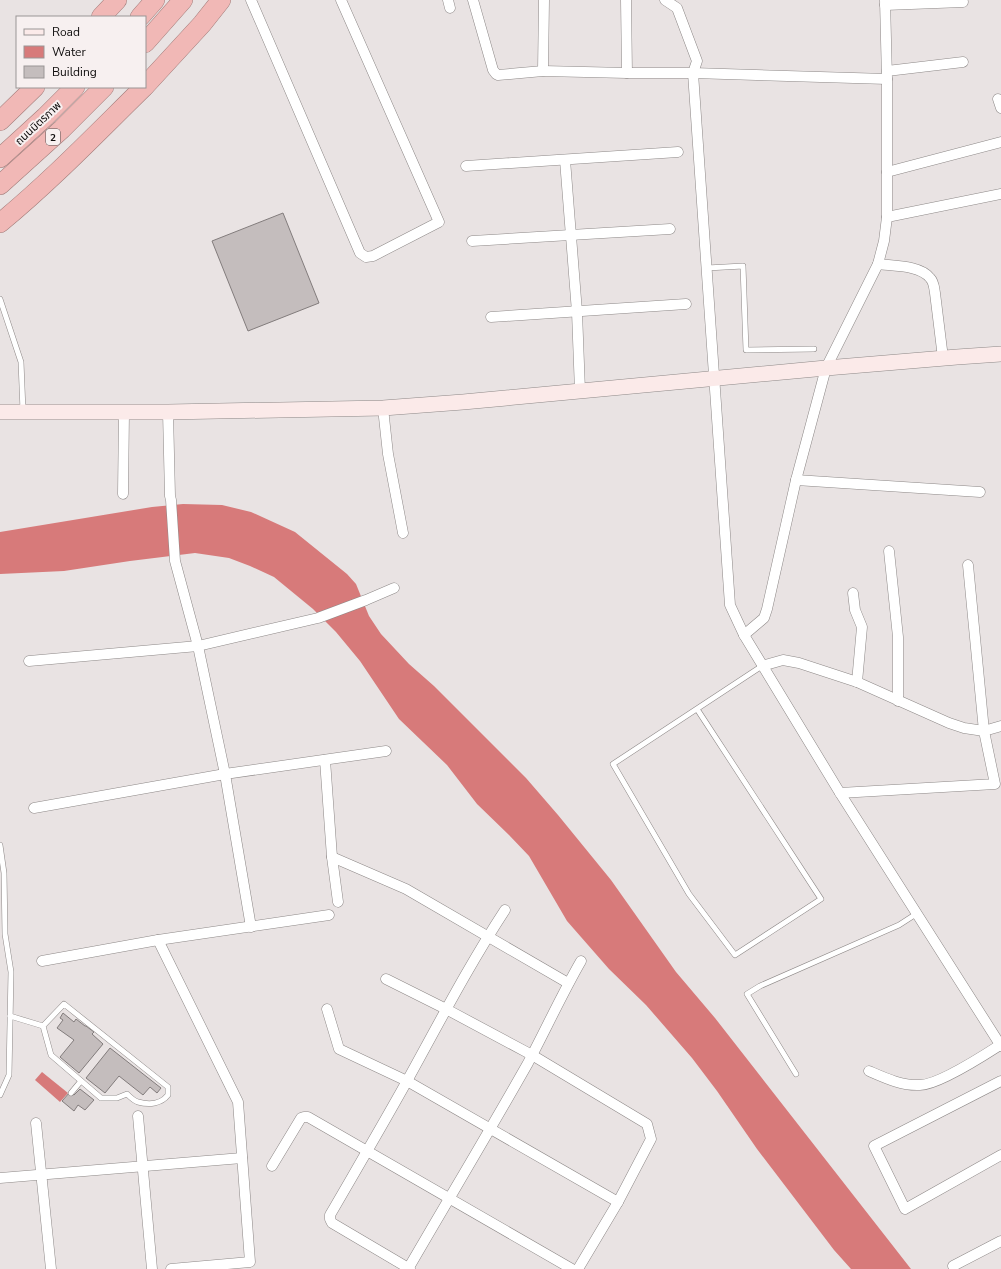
<svg xmlns="http://www.w3.org/2000/svg" width="1001" height="1269" font-family="'Nunito Sans','Noto Sans Thai',sans-serif">
	<style>
		.water { fill: #d77a7a }
		.building { fill: #c4bdbd; stroke: #827c7c }
		.lines { fill: none; stroke-linecap: round; stroke-linejoin: round }
		.lane-casing { stroke: #8d8887; stroke-width: 6 }
		.street-casing { stroke: #8d8887; stroke-width: 11 }
		.secondary-casing { stroke: #8d8887; stroke-width: 16 }
		.highway-casing { stroke: #a27c7a; stroke-width: 20 }
		.lane { stroke: #fff; stroke-width: 5 }
		.street { stroke: #fff; stroke-width: 10 }
		.secondary { stroke: #fbeae9; stroke-width: 15 }
		.highway { stroke: #f1b8b6; stroke-width: 19 }
		.labels { text-anchor: middle; stroke-width: 4; stroke-linejoin: round; paint-order: stroke }
		.shield { fill: #f7f0f0; stroke: #545050; stroke-width: 1 }
		.shield-label { font-size: 10px; font-weight: bold; fill: #0e0c0c }
		.street-label { font-size: 11px; fill: #0e0c0c; stroke: #f7f0f0 }
	</style>
	<rect width="100%" height="100%" fill="#e9e3e3"/>
	<g class="water">
		<polygon points="183,504 222,505 251,512 295,532 347,574 356,584 369,616 381,634 409,664 434,686 526,778 558,815 611,880 676,972 715,1018 911,1269 851,1269 834,1250 757,1149 717,1091 692,1058 646,1005 609,969 567,921 529,856 509,835 477,804 447,765 399,719 360,661 336,632 313,609 274,577 250,566 229,558 195,553 130,561 64,571 0,574 0,532 152,507"/>
		<polygon points="42,1072 68,1093 60,1102 35,1080"/>
	</g>
	<g class="building">
		<polygon points="283,213 319,303 248,331 212,241"/>
		<polygon points="63,1013 74,1022 76,1019 85,1026 86,1026 94,1032 92,1034 103,1044 79,1073 60,1057 74,1040 57,1028 63,1020 60,1018"/>
		<polygon points="110,1048 161,1088 157,1093 150,1087 143,1095 119,1076 105,1093 86,1078"/>
		<polygon points="80,1089 94,1100 85,1110 78,1105 74,1111 62,1101 70,1092 74,1095"/>
	</g>
	<g class="lines">
		<defs>
			<g id="lane">
				<polyline points="707,268 743,266 746,350 814,349"/>
				<polyline points="0,299 21,362 23,411"/>
				<polyline points="697,709 821,899 735,955 689,894 613,764 762,666"/>
				<polyline points="0,845 4,873 5,934 11,972 9,1075 0,1095"/>
				<path d="M10 1016 43 1026 64 1004 168 1087V1095C161 1104 149 1105 138 1102 134 1101 130 1097 127 1094L117 1098H101L51 1055 43 1026"/>
				<polyline points="796,1074 747,994 760,986 899,925 916,914"/>
				<polyline points="71,1093 81,1081"/>
			</g>
			<g id="street">
				<polyline points="251,0 360,253 366,257 373,256 439,222 341,0"/>
				<polyline points="448,0 450,8"/>
				<polyline points="473,0 493,70 496,74 498,75 543,71 627,73 693,73 887,79"/>
				<polyline points="626,0 627,73"/>
				<polyline points="665,0 677,8 697,61 693,73 730,605 744,635 840,793 1001,1046"/>
				<path d="M885 0 887 79V217L884 241 878 264C893 266 920 265 930 278 934 282 934 287 935 293L943 358"/>
				<polyline points="885,5 963,2"/>
				<polyline points="543,71 544,0"/>
				<polyline points="887,71 963,62"/>
				<polyline points="998,99 1001,108"/>
				<polyline points="565,160 577,312 580,391"/>
				<polyline points="466,166 678,152"/>
				<polyline points="887,172 1001,142"/>
				<polyline points="887,217 1001,194"/>
				<polyline points="472,241 670,229"/>
				<polyline points="491,317 686,304"/>
				<polyline points="383,408 388,454 403,533"/>
				<polyline points="168,412 170,496 171,500 175,561 198,646 225,774 251,927"/>
				<polyline points="796,480 980,492"/>
				<polyline points="123,494 124,412"/>
				<polyline points="889,551 898,637 898,701"/>
				<polyline points="853,593 855,610 862,627 857,682"/>
				<polyline points="744,635 764,618 767,609 796,480 826,368 878,264"/>
				<polyline points="29,661 198,646 318,618 366,600 394,588"/>
				<polyline points="762,666 783,660 799,663 857,682 949,723 964,728 984,731 1001,726"/>
				<polyline points="325,760 332,857 338,902"/>
				<polyline points="840,793 995,784 984,731 968,565"/>
				<polyline points="34,808 225,774 386,751"/>
				<polyline points="332,857 406,889 568,983"/>
				<polyline points="158,940 238,1102 250,1262 171,1269"/>
				<polyline points="42,961 158,940 329,915"/>
				<polyline points="386,979 446,1009 532,1055 647,1124 651,1139 618,1202 578,1269"/>
				<polyline points="327,1009 339,1049 407,1081 618,1202"/>
				<path d="M869 1071C885 1078 902 1086 920 1085 938 1085 983 1056 1000 1045"/>
				<polyline points="1001,1081 874,1146 905,1209 1001,1155"/>
				<polyline points="138,1116 152,1269"/>
				<polyline points="36,1123 51,1269"/>
				<polyline points="272,1166 301,1118 304,1117 308,1117 572,1269"/>
				<polyline points="0,1178 242,1158"/>
				<polyline points="953,1266 1001,1241"/>
				<path d="M408 1269C448 1200 489 1132 528 1063 546 1029 562 994 581 961"/>
				<path d="M410 1269 332 1223 330 1219V1215C356 1170 382 1126 407 1081 439 1023 469 965 505 910"/>
			</g>
			<polyline id="secondary" points="0,412 168,412 383,408 463,402 826,368 957,357 1001,354"/>
			<g id="highway">
				<polyline points="101,17 117,0"/>
				<polyline points="140,17 155,0"/>
				<polyline points="145,43 183,0"/>
				<polyline points="145,86 202,24 221,0"/>
				<polyline points="0,121 35,87"/>
				<polyline points="0,158 45,117 75,87"/>
				<polyline points="0,185 62,129 104,87"/>
				<path d="M0 223C51 181 97 133 144 87"/>
			</g>
		</defs>
		<use href="#lane" class="lane-casing"/>
		<use href="#street" class="street-casing"/>
		<use href="#secondary" class="secondary-casing"/>
		<use href="#highway" class="highway-casing"/>
		<use href="#lane" class="lane"/>
		<use href="#street" class="street"/>
		<use href="#secondary" class="secondary"/>
		<use href="#highway" class="highway"/>
	</g>
	<g class="labels">
		<rect class="shield" x="46" y="129" width="14" height="16" rx="3"/>
		<g class="shield-label">
			<text x="53" y="141">2</text>
		</g>
		<g class="street-label">
			<text transform="translate(38 123) rotate(-43)" y="4">ถนนมิตรภาพ</text>
		</g>
	</g>
	<rect x="16" y="16" width="130" height="72" fill="#f7f0f0" stroke="#9a9595"/>
	<rect x="24" y="29" width="20" height="6" fill="#fbeae9" stroke="#9a9595"/>
	<text x="52" y="36" font-size="12" fill="#0e0c0c">Road</text>
	<rect x="24" y="46" width="20" height="12" fill="#d77a7a" stroke="#9a9595"/>
	<text x="52" y="56" font-size="12" fill="#0e0c0c">Water</text>
	<rect x="24" y="66" width="20" height="12" fill="#c4bdbd" stroke="#9a9595"/>
	<text x="52" y="76" font-size="12" fill="#0e0c0c">Building</text>
</svg>
